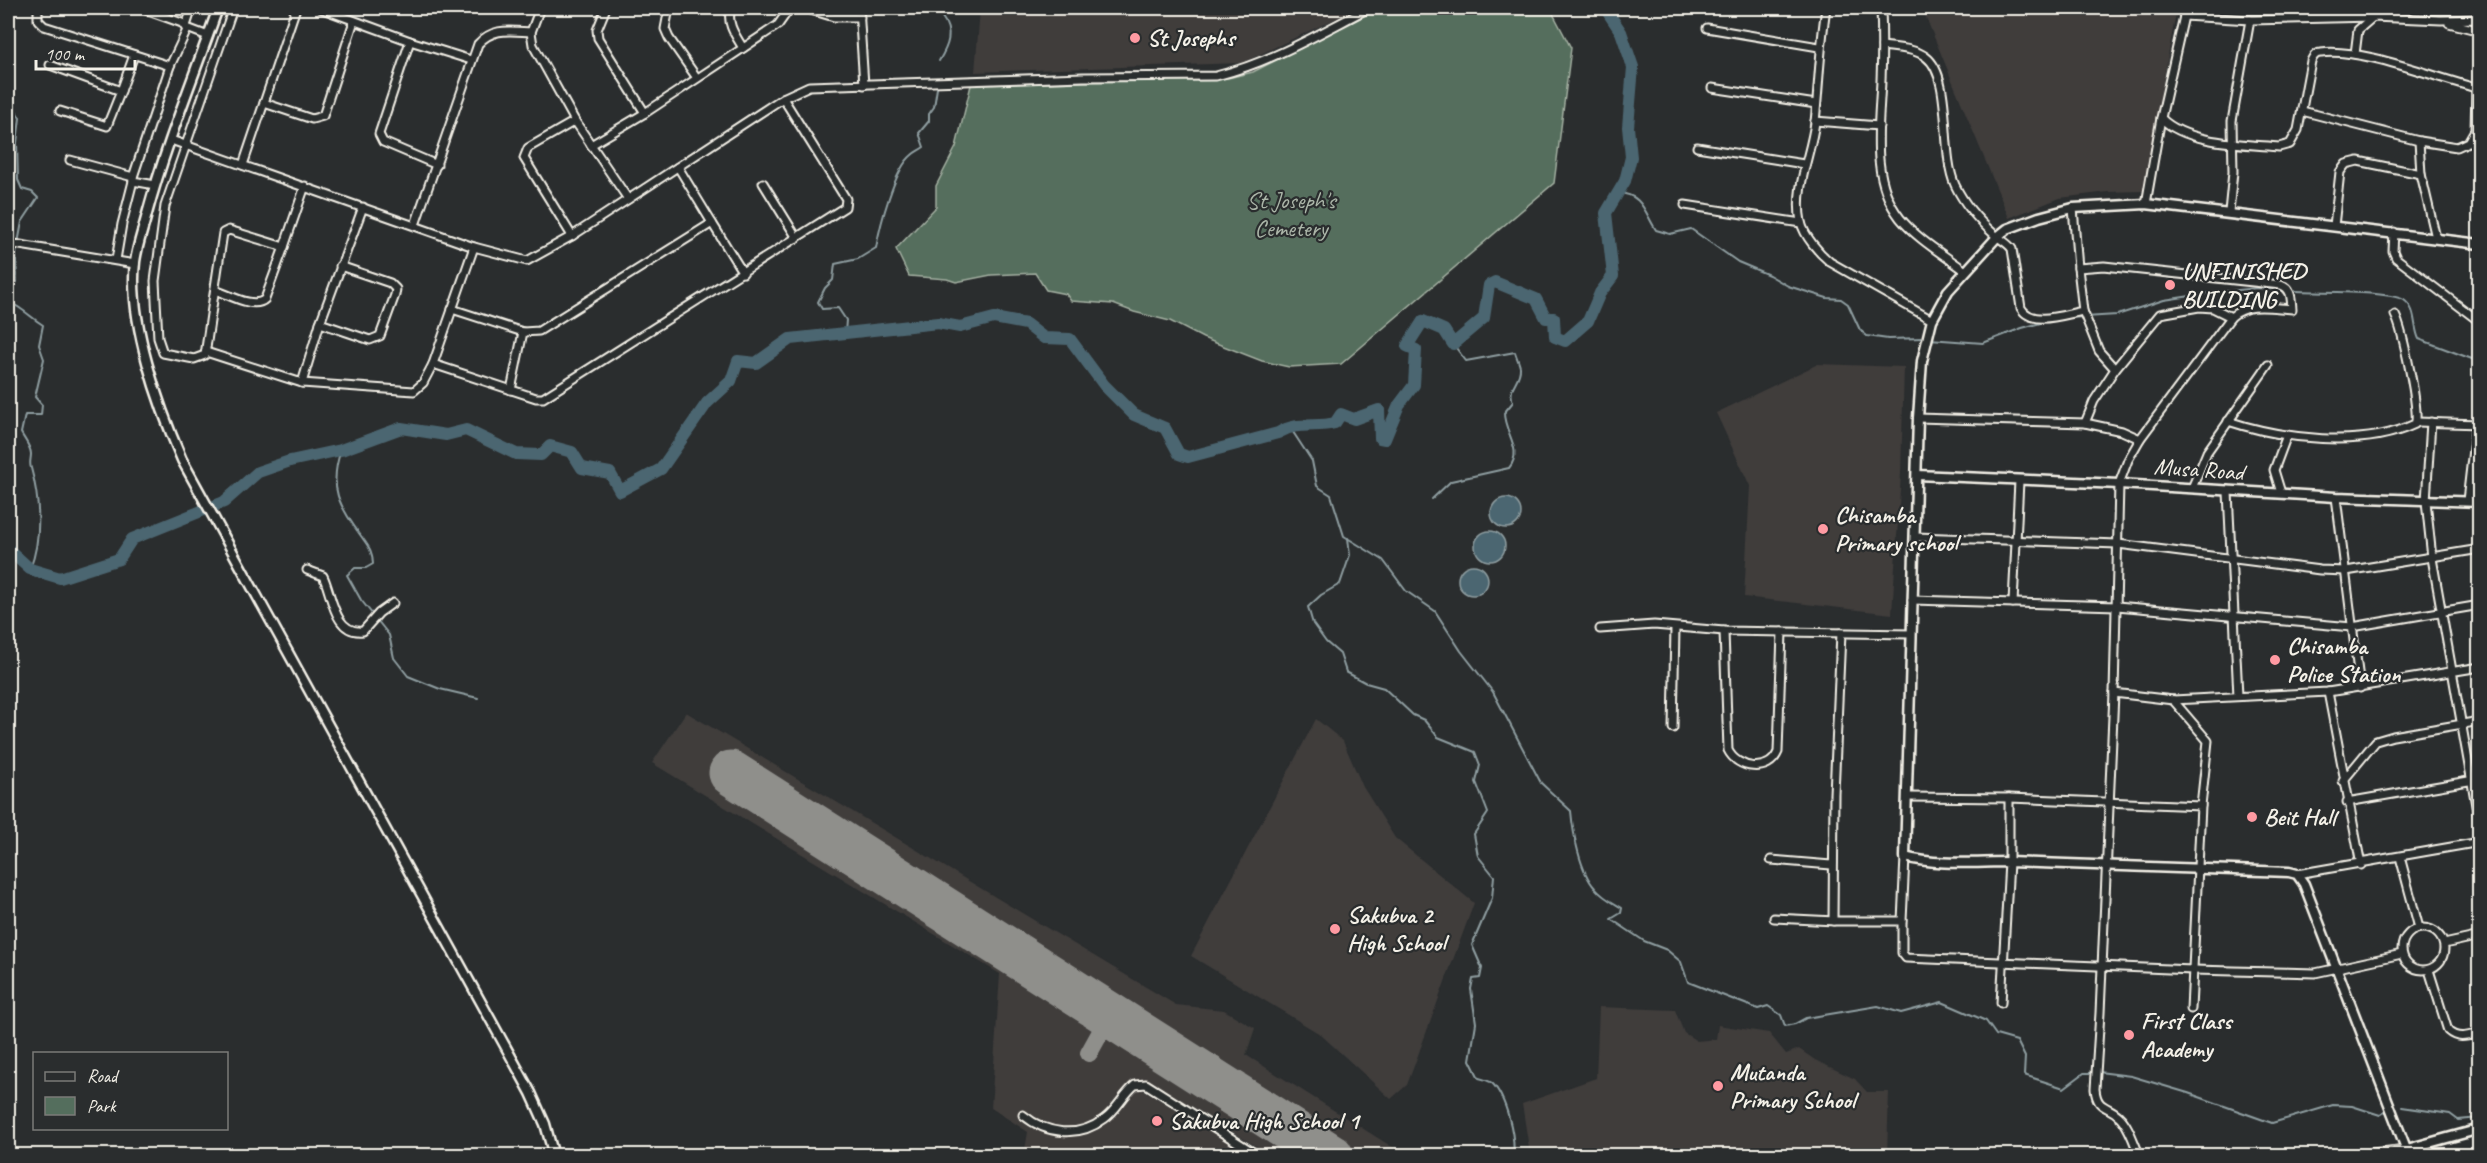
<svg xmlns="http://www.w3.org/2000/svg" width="2487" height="1163" font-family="Caveat,sans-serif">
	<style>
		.built { fill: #3f3c3b }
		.green { fill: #546e5d; stroke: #a4b0a2; stroke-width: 1.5 }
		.water { fill: #4c6671; stroke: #8f9ea1; stroke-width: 1.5 }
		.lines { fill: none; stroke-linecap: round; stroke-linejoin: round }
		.stream { stroke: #8f9ea1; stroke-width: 2 }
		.river { stroke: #4c6671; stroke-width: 12 }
		.taxiway { stroke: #8f8f8b; stroke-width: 18 }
		.runway { stroke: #8f8f8b; stroke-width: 45 }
		.minor-casing { stroke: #f4f1e8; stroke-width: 11 }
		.tertiary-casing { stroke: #f4f1e8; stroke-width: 13 }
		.minor { stroke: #2a2d2e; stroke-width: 7 }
		.tertiary { stroke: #2a2d2e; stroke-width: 8 }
		.poi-dot { fill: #ff9aa2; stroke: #2a2d2e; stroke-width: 2 }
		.labels { text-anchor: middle; stroke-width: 4.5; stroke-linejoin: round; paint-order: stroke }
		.poi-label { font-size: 24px; font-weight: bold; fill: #f4f1e8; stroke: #2a2d2e; text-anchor: start }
		.park-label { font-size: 24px; fill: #acb6a9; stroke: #2a2d2e }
		.street-label { font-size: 24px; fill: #f4f1e8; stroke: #2a2d2e }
	</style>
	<rect width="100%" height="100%" fill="#2a2d2e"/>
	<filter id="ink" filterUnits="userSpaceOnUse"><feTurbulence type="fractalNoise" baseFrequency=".0167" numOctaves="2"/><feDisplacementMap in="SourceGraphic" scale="12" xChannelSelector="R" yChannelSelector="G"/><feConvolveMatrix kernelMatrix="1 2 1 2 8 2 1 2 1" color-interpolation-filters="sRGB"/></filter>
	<g filter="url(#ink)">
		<g class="built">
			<polygon points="980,8 1358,8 1242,63 975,72"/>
			<polygon points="1922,8 2177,8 2143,191 2108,192 2060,198 2009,218"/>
			<polygon points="1818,364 1904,367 1901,474 1892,614 1744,597 1750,486 1716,413"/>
			<polygon points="686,712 1176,1005 1224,1010 1255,1028 1246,1055 1405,1155 1270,1155 1149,1080 1142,1089 1249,1155 1024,1155 1028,1132 991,1108 1000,974 652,763"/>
			<polygon points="1316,719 1343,741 1363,787 1395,838 1474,903 1407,1085 1391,1099 1320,1034 1191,956"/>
			<polygon points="1599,1007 1675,1010 1684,1033 1697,1041 1716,1039 1718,1025 1769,1033 1786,1054 1799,1049 1815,1060 1855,1079 1867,1092 1889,1092 1887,1155 1530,1155 1522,1104 1596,1078"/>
		</g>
		<polygon class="green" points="1378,8 1550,8 1571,48 1554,183 1341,364 1289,367 1262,361 1203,338 1170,321 1134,312 1113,304 1071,301 1066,294 1046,290 1035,273 991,275 956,282 947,279 909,276 896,249 936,207 936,186 956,147 971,85 1228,78 1253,72"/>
		<g class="water">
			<circle cx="1506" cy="513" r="15"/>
			<circle cx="1490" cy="546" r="15"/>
			<circle cx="1473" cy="580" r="15"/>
		</g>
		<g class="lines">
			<g class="stream">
				<path d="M939 61C948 46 954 33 942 17L943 11 949 8"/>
				<polyline points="8,98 20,118 17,143 18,180 22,189 32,192 38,198 22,222 16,254 17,282 8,285"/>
				<path d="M1618 193C1642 194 1644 211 1656 230L1670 234 1691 229 1738 262 1769 275 1788 286 1827 298 1841 299 1848 304 1860 330 1867 336 1888 339 1924 338"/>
				<path d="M2296 291C2317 292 2389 291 2404 300 2417 309 2413 327 2419 339L2480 362"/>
				<path d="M8 300C12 305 16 305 21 309 30 315 33 319 43 325L39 345 44 359 35 397 42 405 41 415H25L21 433C24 439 31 447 31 454 31 459 29 463 31 468 40 500 42 538 30 569"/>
				<polyline points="2069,318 2117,315 2164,300 2211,293 2257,288 2285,290"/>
				<path d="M845 333 846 320 838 308 822 309 818 302 825 288 833 280 835 264 858 259 876 248C880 226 894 169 912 155 915 152 920 150 924 147L919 133 929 121V114L934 107 937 88"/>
				<polyline points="1929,339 1983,343 2022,328 2048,321"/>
				<path d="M1289 426 1312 461 1317 486 1331 495 1344 536 1383 560 1406 591 1435 611 1461 651 1493 692 1541 783 1571 811C1573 833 1580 872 1595 888 1602 897 1612 902 1622 908L1621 913 1611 919 1644 941 1667 950 1681 962 1688 982 1758 1009 1768 1006 1781 1015 1785 1026 1795 1024 1806 1018 1878 1006 1901 1013 1942 1002 1986 1021 1996 1035 2017 1041 2025 1057 2024 1075 2064 1088 2084 1073H2093"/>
				<path d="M341 450C328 487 339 506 361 536 368 546 373 551 373 564L366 568H355L347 575 361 600 389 635 394 658 408 676 440 689 478 698"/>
				<path d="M1432 499 1451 481 1509 468C1524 450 1504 433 1504 413L1513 402C1507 385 1521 382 1520 367 1519 362 1516 356 1515 352L1466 361 1453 344"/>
				<path d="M1348 538 1350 555 1340 584 1321 595 1308 607 1313 624 1326 642 1340 654 1346 672 1366 683 1384 688 1413 715 1424 720 1438 737 1475 752 1480 765 1476 782 1488 813 1474 834 1478 856 1494 876 1492 898 1472 945 1482 968 1480 978 1473 979 1471 989 1476 1023 1470 1060 1479 1078C1483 1079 1489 1081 1492 1083 1506 1097 1516 1137 1513 1156"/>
				<polyline points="2099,1072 2131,1076 2188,1093 2272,1123 2333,1105 2352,1106 2380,1115 2387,1111"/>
				<polyline points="2402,1107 2450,1114 2458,1120 2480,1118"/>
			</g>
			<path class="river" d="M8 549 30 569 60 578 119 559 132 539 224 502 258 472 290 461 341 450 401 428 446 435 466 430 516 454 541 455 550 446 572 452 582 468 610 473 620 491 661 469 707 403 731 381 738 361 756 363 790 339 938 323 960 327 994 318 1026 324 1044 338 1070 339 1104 385 1134 415 1165 428 1179 454 1188 457 1278 433C1297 421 1315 428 1335 423L1341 414 1354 419 1379 410 1380 438 1385 439 1399 405 1414 385 1416 350 1407 346 1423 321 1444 330 1453 344 1484 318 1489 285 1495 282 1536 299 1546 318H1554L1555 337 1565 341 1588 321 1600 293 1613 276 1606 213 1625 181 1631 157 1628 127 1633 67 1621 32 1605 8"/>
			<polyline class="taxiway" points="1089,1053 1110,1015"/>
			<polyline class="runway" points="731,773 1331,1156"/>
			<defs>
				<g id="minor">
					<polyline points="38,8 38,20 44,26 170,66"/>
					<polyline points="140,8 182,23 187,30 170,66 133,177 133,181 155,185"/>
					<polyline points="233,8 165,206 155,281 158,338 163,353 194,359 205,355 223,233 229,230 284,247 305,186"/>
					<polyline points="320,8 410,41 471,60"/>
					<polyline points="540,8 531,32 533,45 575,121 628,199"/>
					<polyline points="606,8 597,30 598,38 645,113 778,25 790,8"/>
					<polyline points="669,8 665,29 669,38 697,78"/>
					<path d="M731 8C726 23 735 35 743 48"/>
					<polyline points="804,8 834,17 860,17"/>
					<polyline points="859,8 864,85"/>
					<path d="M1826 8C1820 46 1819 84 1815 122 1811 155 1794 187 1801 222 1804 236 1819 253 1830 262L1932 320"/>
					<path d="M1881 8C1882 32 1882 56 1881 81 1879 126 1870 180 1900 218 1917 239 1943 254 1964 270"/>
					<polyline points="2181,8 2184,16 2250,20 2373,17 2441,20 2480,19"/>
					<polyline points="2372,8 2373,17"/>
					<path d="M2184 16 2161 118C2186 144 2245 144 2279 147L2290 144 2298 130 2311 61C2313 57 2315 53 2321 53 2361 47 2438 79 2480 89"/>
					<polyline points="2449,23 2480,31"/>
					<polyline points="186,26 192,8"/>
					<polyline points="187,28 208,36"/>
					<polyline points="1707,28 1819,47"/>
					<polyline points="410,41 379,134 383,142 437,165"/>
					<path d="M1882 46C1897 48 1914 48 1926 57 1953 77 1940 153 1955 185 1964 204 1979 221 1995 235 2001 240 2008 243 2012 249L2021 308C2032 327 2065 314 2083 311L2078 268"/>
					<polyline points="2355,54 2358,30 2373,17"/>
					<polyline points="50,65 121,91 134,55"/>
					<polyline points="1712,88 1816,104"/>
					<polyline points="264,103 312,119 323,116 354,21"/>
					<polyline points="60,111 107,126 121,91"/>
					<polyline points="2302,111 2419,141 2457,147 2468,142 2475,130 2476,88"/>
					<polyline points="1815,121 1879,126"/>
					<path d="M171 140 474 247 527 261 572 236 783 98 809 86 1083 77 1216 76C1270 63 1320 33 1369 8"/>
					<polyline points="2419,141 2421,174 2436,238"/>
					<polyline points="591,145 645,113"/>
					<polyline points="1697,147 1804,164"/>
					<polyline points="70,160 133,177"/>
					<polyline points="243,165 296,8"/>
					<polyline points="763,183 797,238"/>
					<polyline points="2146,204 2161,118"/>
					<polyline points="1685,205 1801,223"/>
					<path d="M2073 208 2078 268 2104 266 2281 285C2292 289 2291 298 2292 309 2271 308 2248 302 2231 317L2140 439"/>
					<polyline points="2229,212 2233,172 2232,121 2250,20"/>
					<polyline points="712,223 743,273"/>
					<path d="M415 225 478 44C493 27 510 31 531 32"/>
					<polyline points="2334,226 2340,172 2346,164 2358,161 2421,174"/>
					<polyline points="2394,232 2393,251 2396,258 2480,322"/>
					<polyline points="572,236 524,158 528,148 575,121"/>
					<polyline points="8,243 135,264"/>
					<polyline points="474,247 433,364 536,398 543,398 845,207 846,199 783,98"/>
					<polyline points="116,260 122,224 133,181"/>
					<path d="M215 290C228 294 254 310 265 299L284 247"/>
					<polyline points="452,309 523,332 539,331 712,223 678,167"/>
					<polyline points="2083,311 2099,351 2115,369 2094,401 2085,423"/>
					<polyline points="320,323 370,340 380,336 395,295 396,289 390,283 340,266"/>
					<polyline points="206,352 302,383 320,323 363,207"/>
					<polyline points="2115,369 2160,314 2199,307 2213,308 2231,317"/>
					<polyline points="302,383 414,391 423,383 433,364"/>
					<polyline points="511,390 523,332"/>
					<path d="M1918 418 2085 423 2122 431 2140 439 2128 460 2119 484 2114 693 2100 1013 2095 1089C2097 1110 2108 1105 2119 1116 2129 1125 2134 1144 2140 1156"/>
					<path d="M2228 421C2282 439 2362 449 2415 424 2421 414 2402 328 2395 315"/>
					<polyline points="2417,422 2480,424"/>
					<polyline points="2431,422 2426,501 2432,558 2480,828"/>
					<polyline points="2192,488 2207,452 2268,365"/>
					<polyline points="2228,492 2238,696"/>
					<polyline points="2281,493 2274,470 2287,435"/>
					<polyline points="2336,497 2360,688"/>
					<polyline points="2467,501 2476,423"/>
					<polyline points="1915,537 2118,544 2320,570 2346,571 2480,549"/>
					<path d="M307 570 323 576C332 594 334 635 363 631L379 613 393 603"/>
					<polyline points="1912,600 2117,606 2352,627 2480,605"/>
					<polyline points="2013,603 2019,481"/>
					<polyline points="1600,629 1654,625 1724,631 1911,634"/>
					<path d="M1724 631 1728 750C1737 769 1769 774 1778 752L1782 632"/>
					<polyline points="2328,692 2361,865"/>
					<polyline points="2114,693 2173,700 2328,692 2480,667"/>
					<polyline points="2173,700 2208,741 2201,806"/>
					<polyline points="1673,728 1675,628"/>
					<polyline points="2343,781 2376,741 2393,736 2480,721"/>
					<polyline points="1908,797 2009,798 2201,806 2191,1009"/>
					<polyline points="2347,802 2480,779"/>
					<polyline points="2400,857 2419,928"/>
					<polyline points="1771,860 1831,865 1833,863"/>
					<polyline points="2297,874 2480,842"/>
					<polyline points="1774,918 1835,921 1902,921 1905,857"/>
					<polyline points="1833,921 1834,794 1841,633"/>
					<polyline points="1902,921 1902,953 1906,958 2193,970 2315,973 2402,954"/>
					<circle cx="2423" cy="949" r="21"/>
					<polyline points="2444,944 2480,936"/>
					<path d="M2429 970 2448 1031C2458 1040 2468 1036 2480 1033"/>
					<polyline points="2001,1003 2009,862 2009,798"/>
					<path d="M1023 1115C1046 1134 1078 1139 1104 1119 1117 1110 1123 1095 1135 1085L1146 1084 1259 1156"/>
					<polyline points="2346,1156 2407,1149"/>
				</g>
				<g id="tertiary">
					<path d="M218 8C194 76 166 144 147 214 143 230 137 246 135 262 128 321 159 407 182 460L531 1093 545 1124 554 1156"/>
					<polyline points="1917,475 2119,484 2336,497 2480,502"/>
					<polyline points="2407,1149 2480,1129"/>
					<path d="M2409 1156 2304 884 2297 874 2289 872 2009 862C1975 862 1938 866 1905 857L1918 418 1922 361 1932 320 1948 291 1997 237 2007 229 2039 217 2073 208 2146 204 2480 244"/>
				</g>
			</defs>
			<use href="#minor" class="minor-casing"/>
			<use href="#tertiary" class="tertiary-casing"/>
			<use href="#minor" class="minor"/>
			<use href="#tertiary" class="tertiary"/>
		</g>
	</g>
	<g class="poi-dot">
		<circle cx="1135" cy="38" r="6"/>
		<circle cx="2170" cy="285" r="6"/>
		<circle cx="1823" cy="529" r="6"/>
		<circle cx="2275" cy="660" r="6"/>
		<circle cx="2252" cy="817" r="6"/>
		<circle cx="1335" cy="929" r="6"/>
		<circle cx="2129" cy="1035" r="6"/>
		<circle cx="1718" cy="1086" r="6"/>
		<circle cx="1157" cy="1121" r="6"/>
	</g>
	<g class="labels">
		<g class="poi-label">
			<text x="1147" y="46">St Josephs</text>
			<text x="2182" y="279">UNFINISHED<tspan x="2182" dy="28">BUILDING</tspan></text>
			<text x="1835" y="523">Chisamba<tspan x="1835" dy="28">Primary school</tspan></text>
			<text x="2287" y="654">Chisamba<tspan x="2287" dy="28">Police Station</tspan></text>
			<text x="2264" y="825">Beit Hall</text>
			<text x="1347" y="923">Sakubva 2<tspan x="1347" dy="28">High School</tspan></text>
			<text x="2141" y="1029">First Class<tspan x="2141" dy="28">Academy</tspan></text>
			<text x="1730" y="1080">Mutanda<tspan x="1730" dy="28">Primary School</tspan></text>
			<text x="1169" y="1129">Sakubva High School 1</text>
		</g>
		<g class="park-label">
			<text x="1291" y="208">St Joseph's<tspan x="1291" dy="28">Cemetery</tspan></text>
		</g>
		<g class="street-label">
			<text transform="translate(2199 469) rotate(4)" y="8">Musa Road</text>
		</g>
	</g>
	<rect width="2487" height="1163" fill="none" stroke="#2a2d2e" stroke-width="30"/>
	<rect x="15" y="15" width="2457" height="1133" fill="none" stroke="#f4f1e8" stroke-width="2" filter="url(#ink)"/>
	<rect x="33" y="1052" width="195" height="78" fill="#2a2d2e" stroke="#7b7b78" stroke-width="1.5"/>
	<rect x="45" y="1072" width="30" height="9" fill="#2a2d2e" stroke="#7b7b78" stroke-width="1.5"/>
	<text x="87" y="1082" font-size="18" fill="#f4f1e8">Road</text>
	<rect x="45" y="1097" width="30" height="18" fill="#546e5d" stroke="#7b7b78" stroke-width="1.5"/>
	<text x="87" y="1112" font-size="18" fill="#f4f1e8">Park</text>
	<path d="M36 60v9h99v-9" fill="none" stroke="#f4f1e8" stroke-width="3"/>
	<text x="45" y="60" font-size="18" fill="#f4f1e8" stroke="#2a2d2e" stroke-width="4.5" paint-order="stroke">100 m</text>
</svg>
